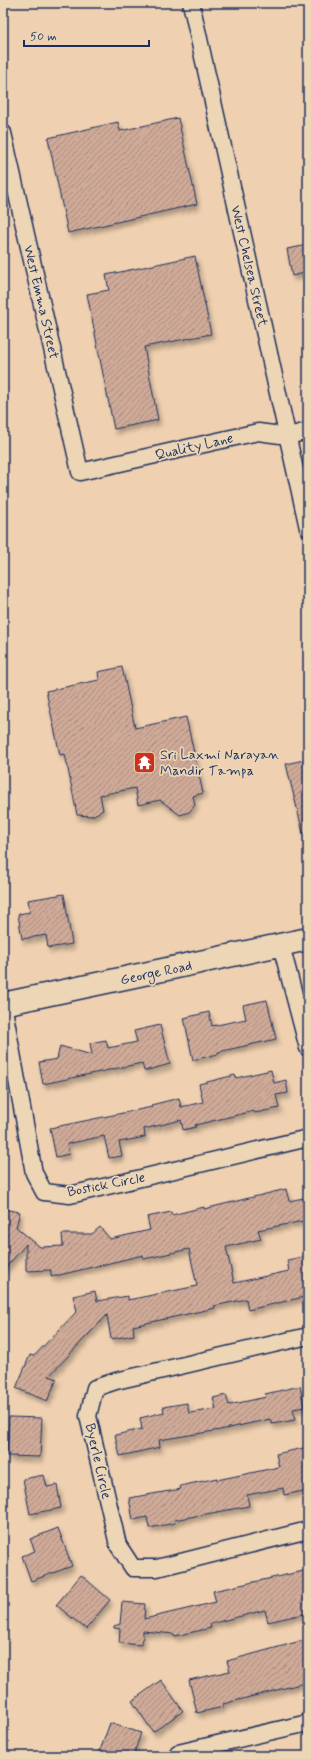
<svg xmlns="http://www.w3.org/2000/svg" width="311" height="1759" font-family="Mynerve,sans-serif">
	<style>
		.building { fill: url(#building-hatch); stroke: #1b2f5e; filter: url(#shadow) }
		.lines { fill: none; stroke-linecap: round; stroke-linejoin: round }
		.street-casing { stroke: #1b2f5e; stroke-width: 19 }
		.secondary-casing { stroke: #1b2f5e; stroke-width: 25 }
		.street { stroke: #edd6b6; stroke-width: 16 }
		.secondary { stroke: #edd6b6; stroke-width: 22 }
		.labels { text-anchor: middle; stroke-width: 3.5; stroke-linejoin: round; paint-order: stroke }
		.street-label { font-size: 14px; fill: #1b2f5e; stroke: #edd6b6 }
		.poi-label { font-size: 14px; fill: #1b2f5e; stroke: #edd6b6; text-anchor: start }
	</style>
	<defs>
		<pattern id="building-hatch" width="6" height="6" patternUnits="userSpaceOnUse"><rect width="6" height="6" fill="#d0aa98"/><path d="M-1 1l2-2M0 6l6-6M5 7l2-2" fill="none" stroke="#a88b7f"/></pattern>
		<filter id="shadow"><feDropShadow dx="2.5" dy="4.5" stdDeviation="2" flood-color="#0004"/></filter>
	</defs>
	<rect width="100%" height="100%" fill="#efd0b0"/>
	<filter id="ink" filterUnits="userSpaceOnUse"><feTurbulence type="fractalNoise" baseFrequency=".025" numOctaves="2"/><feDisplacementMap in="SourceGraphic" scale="8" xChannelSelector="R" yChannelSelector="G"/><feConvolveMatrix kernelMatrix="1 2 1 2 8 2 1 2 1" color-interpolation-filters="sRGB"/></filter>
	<g filter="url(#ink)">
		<g class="building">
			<polygon points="178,118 197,204 68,233 48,138 118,122 120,131"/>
			<polygon points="308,245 308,272 292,276 287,249"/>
			<polygon points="195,256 211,334 144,347 158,420 114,429 87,294 109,290 106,275"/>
			<polygon points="122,667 135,728 186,717 203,793 193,796 195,805 189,812 180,815 160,800 138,805 135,788 100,795 103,810 92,816 77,815 65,754 60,755 46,691 99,680 98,672"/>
			<polygon points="308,759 308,833 303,833 286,764"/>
			<polygon points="64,894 72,944 48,948 46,935 22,939 18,914 30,912 28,900"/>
			<polygon points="267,1000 276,1039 218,1052 218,1054 193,1060 184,1018 209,1012 212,1026 246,1019 243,1005"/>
			<polygon points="160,1025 170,1064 144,1071 142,1063 43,1084 39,1062 57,1059 60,1046 92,1055 90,1043 106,1040 108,1048 137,1042 134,1031"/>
			<polygon points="271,1070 274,1083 286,1080 288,1093 276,1095 279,1108 255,1113 254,1111 195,1125 196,1127 183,1130 181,1120 144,1129 145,1137 119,1142 122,1156 109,1158 104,1136 67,1144 69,1154 56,1157 50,1128 152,1107 151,1105 179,1098 181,1107 203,1102 199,1084 235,1075 236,1078"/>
			<polygon points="286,1189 289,1201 308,1197 308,1220 258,1230 261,1239 226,1247 234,1283 289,1271 287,1260 308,1256 308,1296 248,1310 246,1299 214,1306 215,1308 133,1326 134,1335 111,1339 107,1315 49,1376 57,1379 47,1401 16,1388 30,1355 34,1356 77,1311 73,1296 95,1291 97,1301 128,1296 128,1300 197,1286 189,1249 144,1259 143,1255 51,1277 51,1270 26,1271 26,1244 3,1271 3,1209 20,1212 16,1227 40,1247 63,1246 62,1234 92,1234 100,1227 110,1239 150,1230 147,1217 171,1212 172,1215 204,1207 204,1209"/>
			<polygon points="300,1386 304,1407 293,1409 295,1420 272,1424 270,1419 220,1430 159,1440 160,1447 120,1456 115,1435 142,1429 140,1418 164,1412 163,1407 187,1403 189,1413 216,1409 213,1398 226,1395 229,1405 266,1397 265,1394"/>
			<polygon points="9,1417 42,1418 40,1457 7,1456"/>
			<polygon points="308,1447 308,1490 284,1495 283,1488 247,1495 249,1506 174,1520 175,1523 149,1528 147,1517 133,1520 129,1498 181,1489 180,1486 217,1478 217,1480 279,1467 276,1454"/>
			<polygon points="44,1475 47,1487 57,1485 61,1508 30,1514 23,1479"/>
			<polygon points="58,1528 72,1566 31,1581 22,1556 35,1551 30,1539"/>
			<polygon points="308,1570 308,1613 268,1622 265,1610 210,1624 211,1628 175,1636 174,1634 143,1631 142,1645 119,1643 120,1629 114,1628 114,1626 120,1624 122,1602 145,1604 144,1619 216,1602 213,1591"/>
			<polygon points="81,1575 110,1600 86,1629 56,1605"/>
			<polygon points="308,1639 308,1682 223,1704 223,1707 197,1713 189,1680 230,1671 227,1661"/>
			<polygon points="161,1680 183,1711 153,1732 132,1701"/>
			<polygon points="110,1723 141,1733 133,1756 98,1756"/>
		</g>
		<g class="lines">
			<defs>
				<g id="street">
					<polyline points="191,3 308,528"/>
					<polyline points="3,133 80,472 258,432 288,436 308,431"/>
					<polyline points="281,945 308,1048"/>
					<polyline points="3,1004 34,1173 44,1192 70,1195 308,1138"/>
					<polyline points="308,1336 116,1381 95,1388 88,1416 118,1545 133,1568 157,1568 308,1530"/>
					<polyline points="177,1756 178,1753 308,1723"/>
				</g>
				<polyline id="secondary" points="3,1004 308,939"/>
			</defs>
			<use href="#street" class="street-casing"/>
			<use href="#secondary" class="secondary-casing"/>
			<use href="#street" class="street"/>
			<use href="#secondary" class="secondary"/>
		</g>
	</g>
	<defs>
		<symbol id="temple-square" viewBox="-11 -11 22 22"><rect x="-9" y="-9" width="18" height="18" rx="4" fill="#c8321e" stroke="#edd6b6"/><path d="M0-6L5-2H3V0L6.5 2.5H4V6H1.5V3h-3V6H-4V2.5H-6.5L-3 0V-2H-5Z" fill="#fff"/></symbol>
	</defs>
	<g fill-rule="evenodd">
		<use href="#temple-square" x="132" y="750" width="25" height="25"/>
	</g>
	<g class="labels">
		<g class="street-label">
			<text transform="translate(250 266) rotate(77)" y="5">West Chelsea Street</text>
			<text transform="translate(42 302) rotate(77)" y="5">West Emma Street</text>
			<text transform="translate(194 446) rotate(-13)" y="5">Quality Lane</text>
			<text transform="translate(156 972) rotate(-12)" y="5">George Road</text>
			<text transform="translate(106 1184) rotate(-11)" y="5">Bostick Circle</text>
			<text transform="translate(99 1461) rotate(77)" y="5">Byerle Circle</text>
		</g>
		<g class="poi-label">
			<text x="160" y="759">Sri Laxmi Narayan<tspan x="160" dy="16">Mandir Tampa</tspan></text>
		</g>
	</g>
	<rect width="311" height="1759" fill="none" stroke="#edd6b6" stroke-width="16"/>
	<rect x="8" y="8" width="295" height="1743" fill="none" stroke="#1b2f5e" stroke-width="1.5" filter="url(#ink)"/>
	<path d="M24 40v6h125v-6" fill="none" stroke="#1b2f5e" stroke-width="2"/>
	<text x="30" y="40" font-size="12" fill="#1b2f5e" stroke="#edd6b6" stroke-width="3" paint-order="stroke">50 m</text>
</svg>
